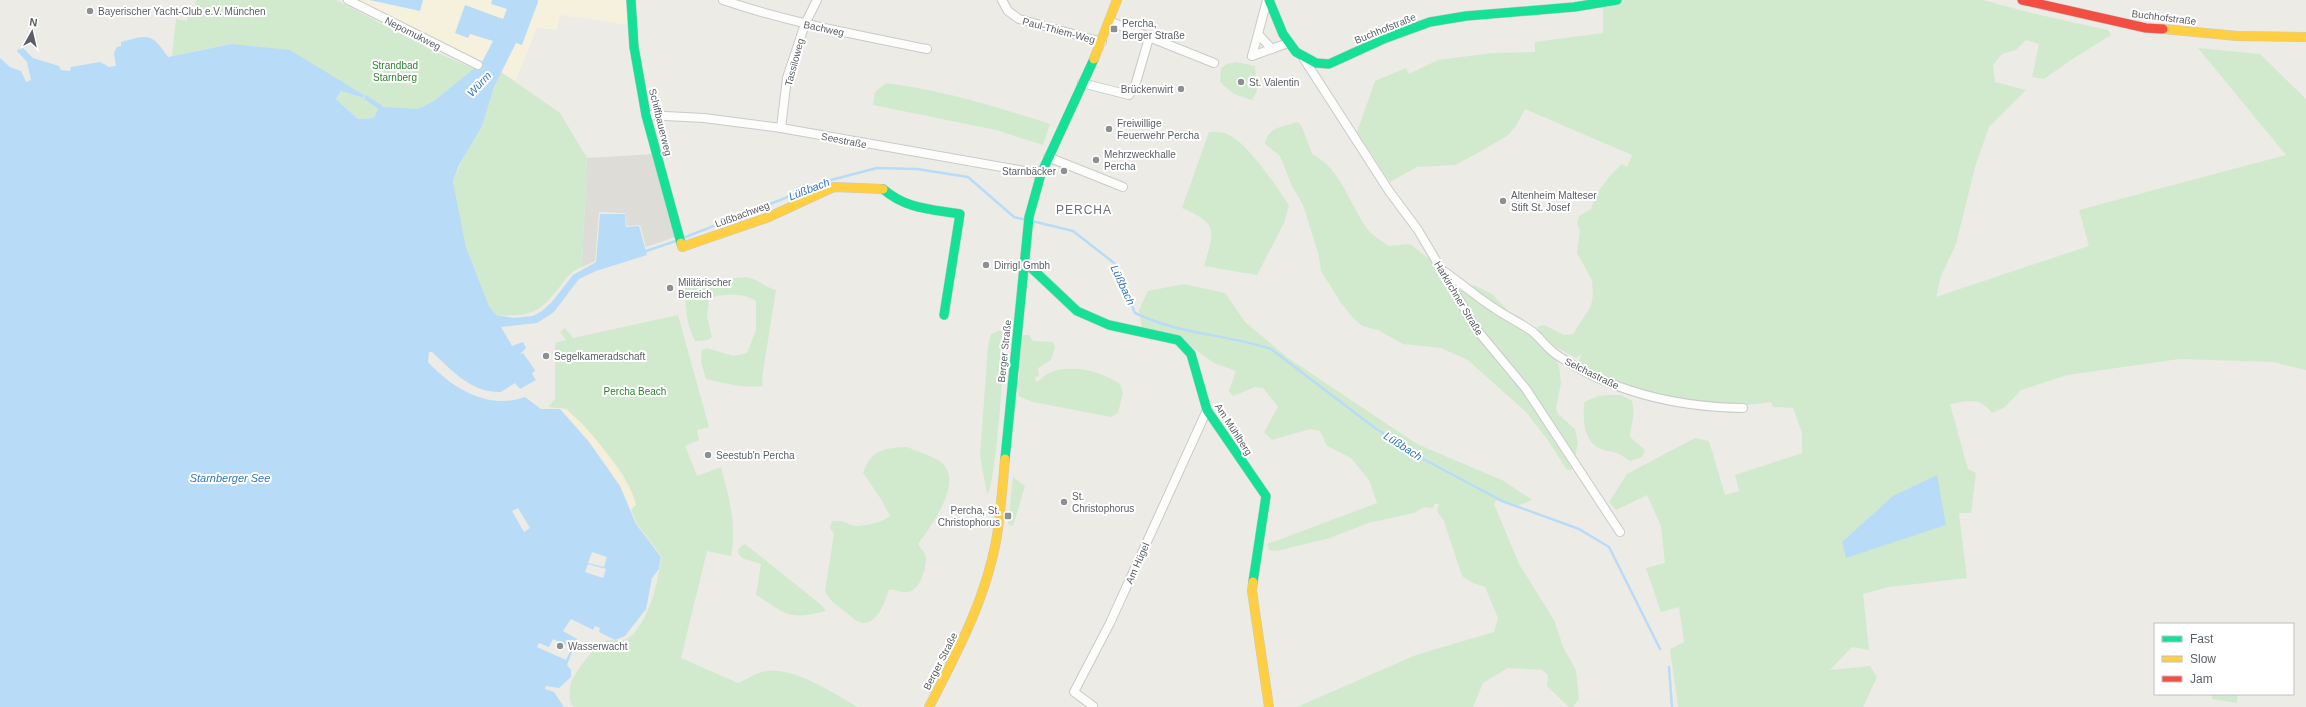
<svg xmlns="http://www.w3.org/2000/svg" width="2306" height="707" font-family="Arial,sans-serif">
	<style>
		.commercial { fill: #f6f1dd }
		.industrial { fill: #dddcd6 }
		.green { fill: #d1eace }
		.sand { fill: #f6efd8 }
		.water { fill: #b8dcf7 }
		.pier { fill: #ecebe5 }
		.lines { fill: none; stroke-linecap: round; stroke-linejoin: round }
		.stream { stroke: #b8dcf7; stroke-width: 2.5 }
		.street-casing { stroke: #c9cac9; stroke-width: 10 }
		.fast-casing { stroke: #c7c9c7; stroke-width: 10 }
		.slow-casing { stroke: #c7c9c7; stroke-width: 10 }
		.jam-casing { stroke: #c7c9c7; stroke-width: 10 }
		.street { stroke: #fcfcfb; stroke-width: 8 }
		.fast { stroke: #16e098; stroke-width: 9 }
		.slow { stroke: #ffcf43; stroke-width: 9 }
		.jam { stroke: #f24e42; stroke-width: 9 }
		.poi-dot { fill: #8d9092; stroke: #fff; stroke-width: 1.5 }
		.labels { text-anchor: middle; stroke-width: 4; stroke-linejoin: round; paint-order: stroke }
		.poi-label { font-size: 10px; fill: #5a5f65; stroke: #fff; text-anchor: start }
		.street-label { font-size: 10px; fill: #5a5f65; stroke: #fff }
		.park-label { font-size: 10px; fill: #2a832f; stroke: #fff }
		.water-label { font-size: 11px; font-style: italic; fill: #3376bd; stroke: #fff }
		.quarter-label { font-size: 12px; letter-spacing: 1px; fill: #6b7177; stroke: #fff }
	</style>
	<rect width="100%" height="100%" fill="#ecebe5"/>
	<polygon class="commercial" points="354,0 626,0 628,25 560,15 557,30 537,28 516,81"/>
	<polygon class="industrial" points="655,154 675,237 646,247 640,225 627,226 625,213 599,212 595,261 582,267 587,158"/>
	<g class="green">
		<path d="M196 0H336L434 51 474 69C460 82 439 104 419 109 401 113 380 106 364 99L378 109 374 118 358 119 336 99 341 91 362 98 364 95 344 83 231 44 172 56 176 19 187 21 189 7 195 8Z"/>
		<path d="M1603 0H1983L2031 13 2108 30 2111 35 2074 58 2044 79 2032 77 2039 44 2026 40 2016 50 2002 54 1993 65 1995 82 2026 90 1989 127 1975 167 1956 244 1941 276 1936 297 2089 246 2079 210 2286 155 2198 48 2260 54 2306 99V370L2273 362 2179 359 2067 375 2021 390 2005 407 1992 413C1978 396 1969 401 1950 404L1968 469 1976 473 1971 513H1959L1967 578 1889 587 1863 594 1869 650 1852 647 1830 670 1870 666 1877 677 1863 707H1678L1670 649 1684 642 1679 607 1661 612 1646 568 1665 563 1661 526 1647 495 1616 510 1609 502 1627 474 1695 438 1709 441 1725 495 1739 491 1735 475 1802 453V433L1793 408 1773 407 1771 402 1739 406 1704 405 1625 389 1577 364 1582 354 1576 358 1554 346 1539 332 1537 327 1544 325 1564 335 1573 334 1591 306 1593 295 1592 280 1577 253 1580 230 1577 224 1579 216 1591 209C1597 190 1607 178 1622 164L1627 167 1632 155 1525 109 1516 126 1507 136 1476 154 1455 165 1417 167 1390 182 1357 132 1375 81 1406 68 1409 74 1438 60 1492 53 1535 52V42L1603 33Z"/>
		<polygon points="1236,62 1255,66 1257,91 1252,100 1234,94 1220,82 1221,68 1227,64"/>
		<path d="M501 72 560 113 587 158 582 267C571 271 568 276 561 285 540 313 531 317 496 315L489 306 466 247 453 181Z"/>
		<path d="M886 83C942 90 997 107 1050 124L1043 145 996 130 873 105 875 92Z"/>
		<path d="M1298 122 1302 127 1312 154C1344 170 1349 208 1371 233 1376 238 1383 242 1389 246L1410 244 1460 283 1476 286 1492 294 1524 327 1553 353 1559 366 1561 383 1556 408 1558 414 1575 429 1578 443 1572 470H1567L1547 439 1526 412 1468 360 1441 348 1403 344 1378 330 1362 326 1353 318 1341 303 1321 271 1319 256 1303 205 1292 186 1280 156 1265 144C1267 127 1285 126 1298 122Z"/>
		<path d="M1209 132C1214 132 1222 132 1227 134 1247 142 1276 186 1289 205L1284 223 1257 275 1204 266C1215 229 1218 224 1182 208Z"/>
		<path d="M746 277C758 279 765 287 776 290L762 378 763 386C743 389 725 383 706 379L701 362 702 350 707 348 733 356 747 353 756 330V301C747 293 719 293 709 299L707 316 712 337 708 340 695 341C686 323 685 306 685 286L689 282Z"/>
		<polygon points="1184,284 1225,293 1245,322 1288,358 1417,444 1504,481 1532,500 1515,507 1496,500 1494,504 1519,564 1554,620 1564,649 1576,670 1579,699 1573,707 1569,707 1547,686 1548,675 1542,670 1508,668 1483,683 1473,707 1297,707 1416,655 1494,632 1498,618 1485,587 1473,583 1462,576 1444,521 1437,511 1439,504 1435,504 1433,508 1424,507 1414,513 1368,523 1330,538 1277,551 1269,550 1267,544 1377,503 1369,480 1351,458 1327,446 1320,431 1310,429 1272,440 1264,432 1278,407 1263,388 1255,387 1233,396 1229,391 1236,371 1214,363 1190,346 1142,327 1139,310 1148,291"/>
		<path d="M678 315 709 427 697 430 699 440 685 446 697 476 721 467C729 497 737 525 731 556L707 551 681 658 738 683C747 679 758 672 767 671 798 668 832 693 858 707H574L571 704C569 698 569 689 571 683 574 673 596 644 606 641 617 638 623 645 634 633 652 612 657 583 662 557L637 524 631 509 636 505C629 471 590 434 567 409L548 407 555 399V343L566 340 560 332 565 328 573 338Z"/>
		<path d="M1000 330 1005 335C1004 355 996 487 987 494L980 456 988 346 991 334Z"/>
		<path d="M1021 335H1029L1033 341 1053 342 1055 347 1051 360 1038 368 1039 375 1035 378 1036 382C1041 380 1045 375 1049 373 1072 363 1100 371 1120 384L1123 393 1118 413 1111 417 1033 402 1018 396Z"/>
		<path d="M1608 395H1621L1632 401C1636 415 1631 423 1630 437L1645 450 1642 457 1630 461C1626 458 1621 455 1617 453 1612 451 1606 451 1601 449 1583 442 1583 419 1584 402L1599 396Z"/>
		<path d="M907 447C918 452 935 456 943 464 963 484 930 527 918 544 921 549 925 552 926 558 926 569 920 591 907 592 901 593 895 589 889 590 885 602 875 631 857 621 853 619 850 615 847 613 838 606 830 602 825 591L834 534 830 528 832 521C844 519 846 525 856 526 865 526 884 522 890 516L881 499 863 473C871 449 885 448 907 447Z"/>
		<polygon points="1013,477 1025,486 1013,526 1008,524"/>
		<path d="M745 544 820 604 826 611C787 621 787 614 756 595L761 564 742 558 738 553 739 548Z"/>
		<polygon points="2213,694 2238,694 2237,703 2212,699"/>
	</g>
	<path class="sand" d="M560 408C579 410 632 484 636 505L631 509C614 470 588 439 560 408Z"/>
	<g class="water">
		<polygon points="369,0 423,0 420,11"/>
		<path d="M492 0H538V2L522 45 516 43 494 87 482 126 459 165 453 181 466 247 489 306 496 315 514 318 533 316 542 311 552 302 573 275 596 262 600 214H625L626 227 639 226 647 255 596 271 579 279 554 312 537 323 501 327 512 346 523 342 526 348 519 355 523 353 535 370 532 374 536 380 520 389 515 383 501 392C472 393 452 371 432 352H429L428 362C453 389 488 410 525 397L541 409H560L589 442 620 486 636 524 661 557 659 569 652 578 646 609 625 636 615 640 599 632 600 628 595 626 593 630 571 619 563 631 577 639 567 665 571 670V677L559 688 546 686 545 689 554 692 564 707H0V58L10 67 21 71 26 82 31 80 27 62 17 51 21 46 33 58 59 66 61 70 70 71 71 67 100 62 109 67 116 66 114 53 117 47 121 46V42C148 35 151 32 168 57L231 44 290 50 364 95 363 98 341 91 336 99 358 119 374 118 378 109 364 99 366 95 384 107 418 109 434 101 482 62 493 41 470 34 468 38 455 33 465 5 503 19 507 9 491 4Z"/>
		<polygon points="1937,475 1946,525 1846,558 1842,542 1893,496"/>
	</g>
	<g class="pier">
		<polygon points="518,508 530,528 524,532 512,511"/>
		<polygon points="592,552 607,557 604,567 588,563"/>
		<polygon points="588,564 606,569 603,578 585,572"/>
		<polygon points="553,639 572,648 566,660 537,647 539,643 549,647"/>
	</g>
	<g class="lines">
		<g class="stream">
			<path d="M1032 221 1073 231 1114 263 1135 313C1181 335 1226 334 1271 349L1375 428 1425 460 1502 501 1579 529 1609 547 1660 649"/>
			<polyline points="683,238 831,180 877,168 917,169 968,177 1014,217 1026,220"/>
			<polyline points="643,252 676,241"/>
			<polyline points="1669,667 1672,707"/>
		</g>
		<defs>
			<g id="street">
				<polyline points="348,0 478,65"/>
				<path d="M723 0C790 23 859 35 927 49"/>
				<polyline points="1002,0 1008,11 1019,19 1102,42"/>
				<polyline points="1267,0 1258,34 1272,49"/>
				<polyline points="1109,21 1214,63"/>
				<polyline points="1252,56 1288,43"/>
				<polyline points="1252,56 1258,34"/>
				<polyline points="1304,59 1389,191 1418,230 1477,330 1526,389 1620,532"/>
				<polyline points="1082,83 1129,95 1135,86 1149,38"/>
				<polyline points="646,115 704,118 781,128 1041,174"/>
				<polyline points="781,128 787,78 805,24 817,0"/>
				<polyline points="1048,157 1123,187"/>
				<path d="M1445 272C1462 284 1477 297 1494 308 1507 317 1521 323 1533 332 1541 339 1548 349 1557 355 1612 392 1678 407 1743 408"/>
				<polyline points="1093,706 1074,692 1110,623 1207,410"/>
			</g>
			<g id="fast">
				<polyline points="631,0 634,47 646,115 681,243"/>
				<polyline points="1269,0 1283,34 1296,52 1316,63 1329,64 1386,38 1430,22 1466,16 1574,7 1617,0"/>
				<path d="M883 189C906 209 930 209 960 214L944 315"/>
				<polyline points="1024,261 1077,311 1109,325 1178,340 1191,354 1207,410 1266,496 1253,582"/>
				<polyline points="1005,459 1029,217 1041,174 1094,59"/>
			</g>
			<g id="slow">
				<polyline points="2163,29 2237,36 2306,37"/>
				<polyline points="1094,59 1117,0"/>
				<polyline points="681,243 682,247 769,217 834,187 883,189"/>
				<polyline points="1253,582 1252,591 1269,707"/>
				<path d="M929 707C958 651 989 593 998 529 1001 506 1003 482 1005 459"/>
			</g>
			<polyline id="jam" points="2022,0 2146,28 2163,29"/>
		</defs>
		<use href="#street" class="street-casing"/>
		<use href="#fast" class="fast-casing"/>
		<use href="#slow" class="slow-casing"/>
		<use href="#jam" class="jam-casing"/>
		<use href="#street" class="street"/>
		<use href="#fast" class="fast"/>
		<use href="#slow" class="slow"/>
		<use href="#jam" class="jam"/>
	</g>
	<g class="poi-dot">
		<circle cx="90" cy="11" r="4"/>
		<rect x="1110" y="25" width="8" height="8" rx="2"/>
		<circle cx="1241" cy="82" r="4"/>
		<circle cx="1181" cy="89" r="4"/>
		<circle cx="1109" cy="129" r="4"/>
		<circle cx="1096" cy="160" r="4"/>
		<circle cx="1064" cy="171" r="4"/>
		<circle cx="1503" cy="201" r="4"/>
		<circle cx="986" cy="265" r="4"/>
		<circle cx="670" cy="288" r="4"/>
		<circle cx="546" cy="356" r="4"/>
		<circle cx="708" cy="455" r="4"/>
		<circle cx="1064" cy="502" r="4"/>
		<rect x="1004" y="512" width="8" height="8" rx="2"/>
		<circle cx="560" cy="646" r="4"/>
	</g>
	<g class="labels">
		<g class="poi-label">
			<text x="98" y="15">Bayerischer Yacht-Club e.V. München</text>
			<text x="1122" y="27">Percha,<tspan x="1122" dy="12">Berger Straße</tspan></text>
			<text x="1249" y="86">St. Valentin</text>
			<text x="1173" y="93" text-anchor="end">Brückenwirt</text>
			<text x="1117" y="127">Freiwillige<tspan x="1117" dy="12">Feuerwehr Percha</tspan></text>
			<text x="1104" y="158">Mehrzweckhalle<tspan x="1104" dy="12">Percha</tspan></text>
			<text x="1056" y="175" text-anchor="end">Starnbäcker</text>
			<text x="1511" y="199">Altenheim Malteser<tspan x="1511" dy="12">Stift St. Josef</tspan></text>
			<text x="994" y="269">Dirrigl Gmbh</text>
			<text x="678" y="286">Militärischer<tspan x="678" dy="12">Bereich</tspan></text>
			<text x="554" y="360">Segelkameradschaft</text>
			<text x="716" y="459">Seestub'n Percha</text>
			<text x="1072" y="500">St.<tspan x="1072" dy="12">Christophorus</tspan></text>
			<text x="1000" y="514" text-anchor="end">Percha, St.<tspan x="1000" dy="12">Christophorus</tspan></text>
			<text x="568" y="650">Wasserwacht</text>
		</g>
		<g class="street-label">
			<text transform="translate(2164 17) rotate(7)" y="4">Buchhofstraße</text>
			<text transform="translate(824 28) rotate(12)" y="4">Bachweg</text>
			<text transform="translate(1385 28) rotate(-22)" y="4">Buchhofstraße</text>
			<text transform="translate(1059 30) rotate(15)" y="4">Paul-Thiem-Weg</text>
			<text transform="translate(413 33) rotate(27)" y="4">Nepomukweg</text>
			<text transform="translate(794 62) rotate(-75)" y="4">Tassiloweg</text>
			<text transform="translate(661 122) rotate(76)" y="4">Schiffbauerweg</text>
			<text transform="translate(844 140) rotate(11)" y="4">Seestraße</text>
			<text transform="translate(742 214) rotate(-20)" y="4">Lüßbachweg</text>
			<text transform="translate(1459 298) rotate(59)" y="4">Harkirchner Straße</text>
			<text transform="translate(1004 351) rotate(-84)" y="4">Berger Straße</text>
			<text transform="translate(1592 373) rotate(26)" y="4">Selchastraße</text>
			<text transform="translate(1234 429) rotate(57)" y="4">Am Mühlberg</text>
			<text transform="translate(1137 563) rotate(-66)" y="4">Am Hügel</text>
			<text transform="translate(940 661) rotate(-63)" y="4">Berger Straße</text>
		</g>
		<g class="park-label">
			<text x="395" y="69">Strandbad<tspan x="395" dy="12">Starnberg</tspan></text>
			<text x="635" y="395">Percha Beach</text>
		</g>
		<g class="water-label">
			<text transform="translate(479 84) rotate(-47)" y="4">Würm</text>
			<text transform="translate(809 189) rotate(-21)" y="4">Lüßbach</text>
			<text transform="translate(1123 285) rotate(65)" y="4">Lüßbach</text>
			<text transform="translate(1403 446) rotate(33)" y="4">Lüßbach</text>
			<text x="230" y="482">Starnberger See</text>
		</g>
		<g class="quarter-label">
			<text x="1084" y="214">PERCHA</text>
		</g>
	</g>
	<rect x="2154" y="623" width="140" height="72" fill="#ffffff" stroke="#bdbfc1"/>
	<rect x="2162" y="636" width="20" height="6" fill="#16e098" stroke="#bdbfc1"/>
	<text x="2190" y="643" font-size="12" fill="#5a5f65">Fast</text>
	<rect x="2162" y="656" width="20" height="6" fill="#ffcf43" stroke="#bdbfc1"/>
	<text x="2190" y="663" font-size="12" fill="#5a5f65">Slow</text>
	<rect x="2162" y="676" width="20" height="6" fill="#f24e42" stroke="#bdbfc1"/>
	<text x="2190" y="683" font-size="12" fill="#5a5f65">Jam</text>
	<g transform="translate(32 32) rotate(8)" stroke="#ffffff" stroke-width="3" paint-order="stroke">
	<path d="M0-3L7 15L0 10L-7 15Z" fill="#5a5f65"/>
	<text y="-6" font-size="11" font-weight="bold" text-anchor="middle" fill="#5a5f65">N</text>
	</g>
</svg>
